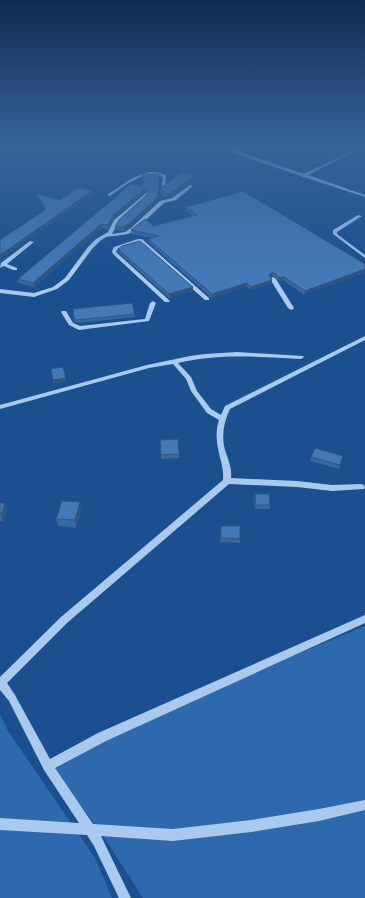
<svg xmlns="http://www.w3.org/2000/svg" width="365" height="898" font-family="Barlow,sans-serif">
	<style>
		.green { fill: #2e69ad }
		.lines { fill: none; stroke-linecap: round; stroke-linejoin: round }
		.minor { fill: #a9c9ee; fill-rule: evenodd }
		.wall { fill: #3a679d }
		.shaded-wall { fill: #305480 }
		.building { fill: #4478b7; stroke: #305480 }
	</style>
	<rect width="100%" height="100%" fill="#1b4f8f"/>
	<g class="green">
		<polygon points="365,626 365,898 143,898 100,831 51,766 182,702"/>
		<polygon points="0,714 8,731 95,858 112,898 0,898"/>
	</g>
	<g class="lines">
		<g class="minor">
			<polygon points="217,145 221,145 232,149 242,145 246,145 245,146 234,150 304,174 365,145 365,146 308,175 365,195 365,197 304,177 302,177 301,176 231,152"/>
			<path d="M150 172H157L166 175 165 187 162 186 163 177C142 170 126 185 110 196L107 195 134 177Z"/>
			<polygon points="190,185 193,186 176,200 164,203 135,230 128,234 106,237 100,241 92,249 69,280 57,289 34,297 0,293 0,289 34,293 53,287 65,278 88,247 96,239 108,232 114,220 146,193 149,194 118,222 112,234 125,232 131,228 160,201 172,198"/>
			<polygon points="358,215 362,216 337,232 337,234 365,255 365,258 333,234 333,230"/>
			<polygon points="138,239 142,239 209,298 209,300 205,300 139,242 118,249 116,251 117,253 170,301 169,302 165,302 113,254 112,251 114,247"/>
			<polygon points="30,241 34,242 7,264 17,268 17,270 13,270 4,266 0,268 1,263"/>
			<polygon points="273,277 276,279 294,308 293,309 291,310 288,308 270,279"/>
			<polygon points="153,301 156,303 149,321 79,330 69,325 61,312 62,311 66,311 73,323 80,326 145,319 150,303"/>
			<path d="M365 336V340L230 409C223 423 221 439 226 453 229 462 232 469 231 478L297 481 332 485 361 484 364 485 365 487 364 489 332 491 297 487 229 484 67 623 7 683 15 695 50 759 98 733 365 615V623L106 741 55 768 93 824 173 829 251 820 319 809 365 800V810L319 821 251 832 173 841 101 836 131 898H119L94 846 87 835 0 830V818L79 823 44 770 9 701 0 690V677L61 617 223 480C224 468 220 460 218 448 216 439 216 429 219 420L207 413 191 391 186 379 173 364 149 368 0 409V405L147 365 190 356 205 354 237 352 303 356 304 357 301 359C260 357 219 353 178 363L191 377 197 391 211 409 221 415 225 406Z"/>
		</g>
	</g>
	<g class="wall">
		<polygon points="143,175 158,201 130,227 124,231 115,230 115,227 149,193 145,192 113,219 108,229 102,228 34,287 18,283 18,279 143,186"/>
		<polygon points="193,179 171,197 167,198 160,192 160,189"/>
		<polygon points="36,194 60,200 93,194 0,259 0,240 45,210 37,197"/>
		<polygon points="186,207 365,264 304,295 283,280 279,281 272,276 270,277 272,280 271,284 251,290 247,287 212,298 148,242 148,239 152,238 131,234 131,230 153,226 193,216 186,210"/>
		<polygon points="118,249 193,287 193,291 169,298 118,252"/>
		<polygon points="73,309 135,314 135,317 78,323 74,322"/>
		<polygon points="160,440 179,454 179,458 161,459"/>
		<polygon points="311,457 342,460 339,469 310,461"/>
		<polygon points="255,494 270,505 270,509 255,509 254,498"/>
		<polygon points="0,503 7,509 3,521 0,521"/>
		<polygon points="82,510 76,528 58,526 56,519"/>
		<polygon points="221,526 240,539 240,543 220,542"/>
	</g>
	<g class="shaded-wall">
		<polygon points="159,174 158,201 130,227 124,231 124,227 158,197"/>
		<polygon points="193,176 193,179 171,197 167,198 167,194"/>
		<polygon points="145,189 145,192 113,219 108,229 108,225 113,215"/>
		<polygon points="92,191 93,194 0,259 0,255"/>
		<polygon points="101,224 102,228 34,287 33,283"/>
		<polygon points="365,269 365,273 304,295 305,291"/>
		<polygon points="273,272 272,276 269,279 269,275"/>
		<polygon points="284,277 283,280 279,281 280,278"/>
		<polygon points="272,280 271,284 251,290 251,287"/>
		<polygon points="247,283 247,287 212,298 212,294"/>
		<polygon points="193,287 193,291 169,298 169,294"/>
		<polygon points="66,378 66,382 53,384 53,380"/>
		<polygon points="80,502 82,510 76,528 75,520"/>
		<polygon points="5,503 7,509 3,521 1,515"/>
	</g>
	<g class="building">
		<polygon points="180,173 193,176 171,193 167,194 160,189"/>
		<polygon points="159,174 158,197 130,223 124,227 115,227 119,220 150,192 149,189 145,189 113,215 108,225 101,224 33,283 18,279 131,184 143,186 143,175"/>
		<polygon points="78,188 92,191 0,255 0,240 46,209 36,194 60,200"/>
		<polygon points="243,191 365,264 365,269 305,291 284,277 280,278 273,272 269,275 272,280 251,287 247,283 212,294 148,239 159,236 131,230 145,219 153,226 197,215 186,207"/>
		<polygon points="140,241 193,287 169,294 118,249 122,246"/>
		<polygon points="132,303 135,314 77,320 74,318 73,309"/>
		<polygon points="63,367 66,378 53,380 51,369"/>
		<polygon points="178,439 179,454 161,455 160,440"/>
		<polygon points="315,448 343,456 340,465 311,457"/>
		<polygon points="255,494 269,494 270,505 256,505"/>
		<polygon points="62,501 80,502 75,520 56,519"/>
		<polygon points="0,503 5,503 1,515 0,515"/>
		<polygon points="221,526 240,526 240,539 221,538"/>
	</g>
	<linearGradient id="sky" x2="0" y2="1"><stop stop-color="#0f2b4f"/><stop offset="0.54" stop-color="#39639b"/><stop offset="1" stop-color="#39639b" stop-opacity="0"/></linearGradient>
	<rect width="365" height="270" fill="url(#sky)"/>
</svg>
